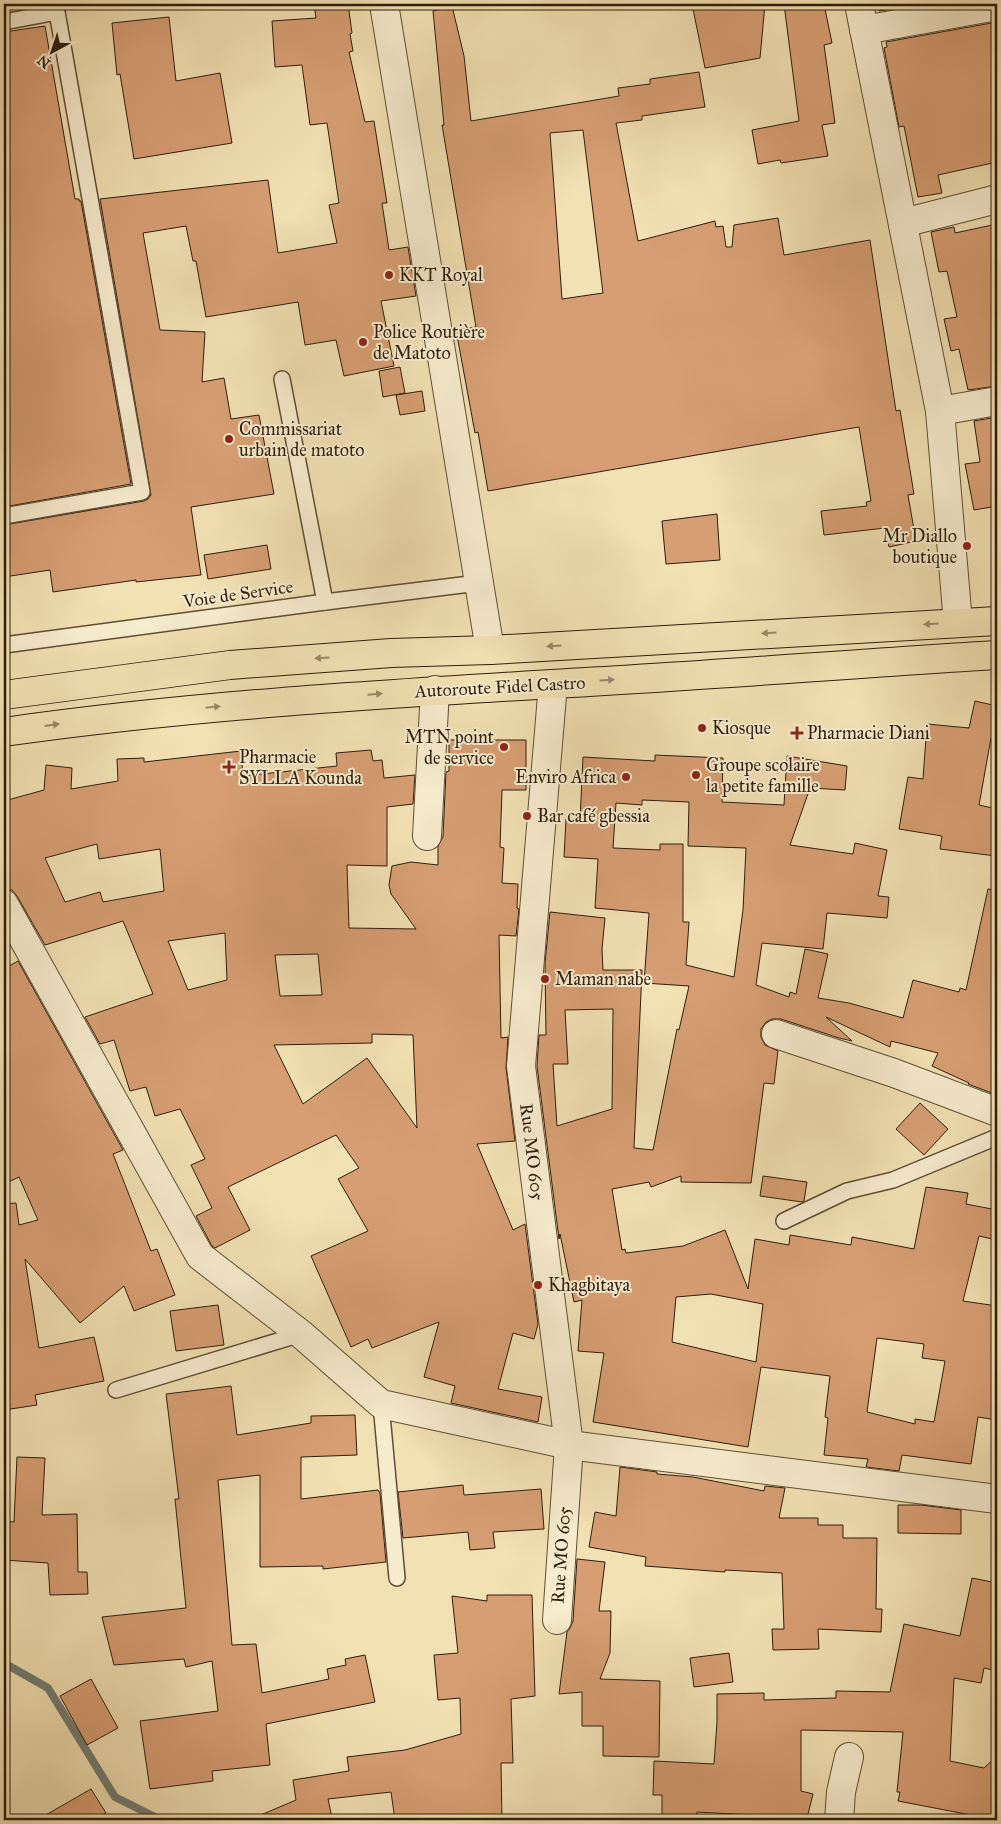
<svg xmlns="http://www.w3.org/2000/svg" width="1001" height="1824" font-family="'IM FELL Great Primer',serif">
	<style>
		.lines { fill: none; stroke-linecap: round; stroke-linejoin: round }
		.stream { stroke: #727c73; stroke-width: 8 }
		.building { fill: #d79e73; stroke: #2e1d0b; fill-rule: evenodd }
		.lane-casing { stroke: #5f4e35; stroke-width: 18 }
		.street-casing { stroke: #5f4e35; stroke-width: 30 }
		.highway-casing { stroke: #2e1d0b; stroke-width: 30 }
		.lane { stroke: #f7ecce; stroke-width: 15 }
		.street { stroke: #f7ecce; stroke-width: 28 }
		.highway { stroke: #f2e1b3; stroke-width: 28 }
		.oneway { fill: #9a8967 }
		.poi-dot { fill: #8f2418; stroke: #f7ecce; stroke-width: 2 }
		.labels { text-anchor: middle; stroke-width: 4; stroke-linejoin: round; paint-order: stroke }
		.poi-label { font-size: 18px; fill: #2e1d0b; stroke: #f7ecce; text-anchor: start }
		.street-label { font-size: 18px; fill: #2e1d0b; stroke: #f7ecce }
	</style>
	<rect width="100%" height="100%" fill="#f2e1b3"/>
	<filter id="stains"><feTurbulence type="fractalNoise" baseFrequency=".004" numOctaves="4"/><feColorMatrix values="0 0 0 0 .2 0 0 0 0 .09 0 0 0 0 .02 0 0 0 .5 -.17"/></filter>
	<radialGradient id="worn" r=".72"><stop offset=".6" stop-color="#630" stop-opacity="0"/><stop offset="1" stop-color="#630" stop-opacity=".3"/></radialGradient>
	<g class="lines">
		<polyline class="stream" points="4,1663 48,1688 115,1797 161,1820"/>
	</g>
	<g class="building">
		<polygon points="314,4 348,4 352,33 350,34 353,51 349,52 365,122 374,121 387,203 382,203 389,250 408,247 416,296 381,301 394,366 344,376 336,340 305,345 298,302 206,317 196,261 193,261 186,226 143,233 160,330 205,332 202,382 224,378 231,419 259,415 274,494 191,507 201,575 136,582 136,580 53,592 50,570 4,577 4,525 144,501 148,499 151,495 100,199 268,180 278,253 337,243 329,205 339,203 327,123 310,125 302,65 275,67 272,21 316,18"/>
		<polygon points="692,4 765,4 760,58 705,68"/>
		<polygon points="784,4 824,4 832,43 824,45 835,123 822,125 828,156 781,163 780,160 758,164 752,130 799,121"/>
		<polygon points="877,4 921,4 879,11"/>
		<path d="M452 6 464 56 471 121 619 96 618 88 650 84V79L699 72 705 107 642 116V120L616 123 638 241 715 221 716 227 723 226 726 247H732L734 225 778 218 784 255 870 240 896 411 900 410 914 494 908 495 916 541 889 547 885 528 824 535 821 511 867 506 866 502 871 501 859 427 488 491 478 432 475 433 456 330 476 327 442 125H444L433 11ZM583 130 603 293 562 299 550 133Z"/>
		<polygon points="169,17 176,81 220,73 232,143 134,159 120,74 117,75 112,23"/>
		<polygon points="997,22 997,162 938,175 942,193 918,197 904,126 899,127 884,48 887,47 886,42"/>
		<polygon points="45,26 75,199 79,199 79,201 81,201 131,484 4,507 4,32"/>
		<polygon points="997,224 997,386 968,390 959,349 951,351 944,319 957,317 947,271 939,272 931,232 954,227 955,233"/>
		<polygon points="400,367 405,393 383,397 379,371"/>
		<polygon points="422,391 425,411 400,415 396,395"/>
		<polygon points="997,417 997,506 974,510 965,464 980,462 974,421"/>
		<polygon points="717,514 720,560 666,564 662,521"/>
		<polygon points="267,545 271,569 208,579 204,555"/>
		<polygon points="975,701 997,706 997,739 991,738 979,805 997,809 996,856 940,849 942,836 899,829 908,777 923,779 927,724 969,728"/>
		<path d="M449 740H526V790H502L500 847 504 848 502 883 518 884 517 908 519 909 516 936 499 935 501 1038 508 1037 506 1068 515 1141 477 1144 513 1230 525 1224 538 1324 534 1339 513 1333 498 1389 542 1397 538 1422 451 1403 455 1386 424 1377 439 1322 372 1348 368 1339 351 1347 311 1256 368 1231 338 1179 359 1168 336 1135 228 1187 250 1230 215 1248 212 1246 196 1216 212 1208 191 1165 205 1159 180 1109 155 1116 146 1087 130 1091 114 1040 100 1044 85 1017 153 994 123 921 45 945 17 896 12 890 4 888V801L44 790 46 765 72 768 71 789 118 781 117 759 144 758V762L241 751 243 776 337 766 336 753 371 750 373 761 382 760 384 778 415 775 413 804 387 807V866L347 865 349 928 416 929 391 894 389 885 392 866 411 862 438 865V846L443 837 446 772 449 771ZM97 844 99 859 160 849 164 891 103 902 100 892 65 902 45 858ZM225 933 227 980 188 990 168 941ZM318 954 322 995 280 996 275 955ZM372 1034 413 1035 417 1128 367 1058 303 1104 274 1045 372 1043Z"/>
		<path d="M655 755 723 758 722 802 784 805 787 756 847 766 845 790 810 788 790 845 853 854 855 843 887 850 878 896 889 897 887 918 827 913 823 949 762 943 756 985 789 997 790 992 796 994 805 949 828 954 818 998 849 1003 903 1018 913 980 959 992 960 988 966 990 988 889 997 890V1095L968 1084 969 1083 932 1066 938 1053 891 1041 890 1047 826 1017 852 1041 839 1038 781 1019H772L766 1022 761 1029V1037L765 1045 778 1051 774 1084 764 1083 751 1183 681 1182V1176L651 1187 649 1182 612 1189 622 1250 625 1249 626 1253 683 1246 725 1230 748 1289 755 1239 789 1245 790 1235 851 1245 852 1237 914 1249 926 1187 968 1193 966 1204 997 1210V1240L979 1236 963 1301 997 1306V1420L978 1417 971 1464 902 1455 899 1471 866 1467 868 1459 824 1455 828 1418 825 1417 830 1376 761 1367 748 1447 593 1422 604 1353 578 1351 582 1300 574 1302 560 1234 559 1239 537 1066 539 1035H546L545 963 550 912 605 918 602 949 603 970H642L634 1148 653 1150 677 1029 679 1030 689 986 644 983 649 913 595 908 598 859 564 857 566 819 580 820 583 757 655 761ZM642 800 689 802 688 846 746 848 743 910 734 977 686 965 689 922H683V844H660V850L613 848 616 803 642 805ZM613 1009 612 1109 557 1126 553 1064H568L565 1010ZM711 1294 763 1304 756 1362 672 1342 676 1297ZM877 1338 924 1344 922 1358 945 1361 934 1422 915 1419V1424L867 1412Z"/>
		<polygon points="18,961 123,1150 113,1154 151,1251 157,1249 175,1295 134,1311 124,1286 80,1323 25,1259 39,1348 94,1337 104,1381 35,1395 37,1405 4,1410 4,1204 16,1203 19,1225 38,1220 19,1177 4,1184 4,969"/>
		<polygon points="920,1103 948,1129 924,1155 896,1129"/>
		<polygon points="763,1176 807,1182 804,1201 802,1202 760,1196"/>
		<polygon points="218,1305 224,1345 176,1351 170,1311"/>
		<polygon points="231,1386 237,1435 311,1423 311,1416 355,1415 357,1455 301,1457 301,1499 378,1490 380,1493 386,1562 323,1569 323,1566 260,1567 260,1475 218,1480 232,1645 256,1644 262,1693 329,1679 327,1669 346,1665 345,1659 365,1655 375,1702 266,1724 270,1765 212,1771 213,1781 150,1789 140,1721 218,1711 212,1661 186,1667 184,1659 114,1665 102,1617 186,1608 175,1499 179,1499 166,1394"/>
		<polygon points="17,1457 45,1458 42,1515 77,1514 78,1572 87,1572 88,1594 50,1595 48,1563 4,1560 4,1521 14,1522"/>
		<polygon points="620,1467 657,1472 657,1474 693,1477 764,1491 765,1486 785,1488 779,1518 818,1518 818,1525 843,1525 843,1538 877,1538 876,1609 882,1609 881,1632 818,1629 819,1649 773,1650 772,1629 784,1629 782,1573 725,1570 725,1572 645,1566 646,1557 589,1547 595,1512 616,1516"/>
		<polygon points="463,1485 464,1495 541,1489 544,1529 493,1532 495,1548 470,1550 468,1532 403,1538 398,1492"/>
		<polygon points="898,1505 921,1505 961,1510 961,1534 898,1533"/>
		<polygon points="577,1559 605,1562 599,1611 611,1611 610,1653 600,1679 660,1681 659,1757 603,1756 603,1726 582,1726 582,1692 559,1694 567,1632 570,1628 573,1621"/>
		<polygon points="972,1578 997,1583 997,1671 984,1668 981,1683 954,1678 950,1761 984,1768 997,1756 997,1820 898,1801 900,1792 897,1792 903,1732 801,1730 801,1791 813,1794 807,1818 697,1812 697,1820 662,1820 662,1795 653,1795 654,1761 714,1764 717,1722 717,1694 764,1693 764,1700 836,1698 836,1691 890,1692 904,1624 960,1636"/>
		<polygon points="487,1595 532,1595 535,1696 511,1699 513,1763 501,1763 502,1820 395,1820 391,1792 328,1799 332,1818 320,1820 249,1820 296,1800 293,1780 349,1771 347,1757 405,1750 461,1734 460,1698 438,1700 434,1655 458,1653 452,1596 487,1601"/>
		<polygon points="729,1653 733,1682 694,1687 690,1658"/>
		<polygon points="91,1679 118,1728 87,1745 60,1696"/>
		<polygon points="91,1789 106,1813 94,1820 37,1820"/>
	</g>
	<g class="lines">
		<defs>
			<g id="lane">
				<polyline points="4,22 57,12 142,492 4,516"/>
				<polyline points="282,379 325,602"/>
				<polyline points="4,645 325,602 478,583"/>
				<polyline points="784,1221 847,1191 893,1180 997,1137"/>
				<polyline points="116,1390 301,1334"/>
				<polyline points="381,1404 397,1578"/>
			</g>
			<g id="street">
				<polyline points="384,4 490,650"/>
				<polyline points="859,4 940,411 958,623"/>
				<polyline points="864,30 997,6"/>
				<polyline points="903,223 997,199"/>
				<polyline points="940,411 997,401"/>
				<polyline points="553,684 521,1066 569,1445 557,1620"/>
				<polyline points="427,836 435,690"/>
				<polyline points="4,904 200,1256 301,1334 381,1404 569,1445 997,1499"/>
				<polyline points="776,1034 894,1073 997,1112"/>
				<polyline points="839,1820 841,1792 849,1757"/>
			</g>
			<g id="highway">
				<polyline points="4,695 230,665 391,653 490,650 997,621"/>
				<path d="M4 732C186 706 369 695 552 684 701 676 849 664 997 655"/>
			</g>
		</defs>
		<use href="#lane" class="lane-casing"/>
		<use href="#street" class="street-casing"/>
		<use href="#highway" class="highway-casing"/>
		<use href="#lane" class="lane"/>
		<use href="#street" class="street"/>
		<use href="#highway" class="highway"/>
	</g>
	<defs><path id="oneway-solid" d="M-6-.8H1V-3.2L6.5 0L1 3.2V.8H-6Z" transform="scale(1.25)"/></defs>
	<g class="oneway">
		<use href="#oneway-solid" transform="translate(931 624) rotate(177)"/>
		<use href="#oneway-solid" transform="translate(769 633) rotate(177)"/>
		<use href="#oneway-solid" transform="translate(554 646) rotate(177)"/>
		<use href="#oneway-solid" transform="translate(322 658) rotate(176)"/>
		<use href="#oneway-solid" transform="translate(607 680) rotate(-4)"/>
		<use href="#oneway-solid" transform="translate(375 694) rotate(-5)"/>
		<use href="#oneway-solid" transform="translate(213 707) rotate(-6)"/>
		<use href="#oneway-solid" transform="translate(52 725) rotate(-8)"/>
	</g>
	<g class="poi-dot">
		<circle cx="389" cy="275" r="5"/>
		<circle cx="363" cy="342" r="5"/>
		<circle cx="229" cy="439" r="5"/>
		<circle cx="967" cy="546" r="5"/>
		<circle cx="702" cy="728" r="5"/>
		<path d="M794.5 725.5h5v5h5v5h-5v5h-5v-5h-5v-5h5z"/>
		<circle cx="504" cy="747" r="5"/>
		<path d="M226.5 759.5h5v5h5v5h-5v5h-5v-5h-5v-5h5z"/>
		<circle cx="696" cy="775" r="5"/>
		<circle cx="626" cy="777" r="5"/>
		<circle cx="527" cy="816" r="5"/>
		<circle cx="545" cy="979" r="5"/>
		<circle cx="538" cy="1285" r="5"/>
	</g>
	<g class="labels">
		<g class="poi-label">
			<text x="399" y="281">KKT Royal</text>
			<text x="373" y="338">Police Routière<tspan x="373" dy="21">de Matoto</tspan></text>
			<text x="239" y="435">Commissariat<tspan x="239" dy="21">urbain de matoto</tspan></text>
			<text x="957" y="542" text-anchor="end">Mr Diallo<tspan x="957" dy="21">boutique</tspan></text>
			<text x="712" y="734">Kiosque</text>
			<text x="807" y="739">Pharmacie Diani</text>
			<text x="494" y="743" text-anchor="end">MTN point<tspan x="494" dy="21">de service</tspan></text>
			<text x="239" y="763">Pharmacie<tspan x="239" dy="21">SYLLA Kounda</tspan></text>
			<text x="706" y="771">Groupe scolaire<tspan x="706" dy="21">la petite famille</tspan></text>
			<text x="616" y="783" text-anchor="end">Enviro Africa</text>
			<text x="537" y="822">Bar café gbessia</text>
			<text x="555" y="985">Maman nabe</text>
			<text x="548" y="1291">Khagbitaya</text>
		</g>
		<g class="street-label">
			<text transform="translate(238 594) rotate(-8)" y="6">Voie de Service</text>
			<text transform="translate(500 687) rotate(-3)" y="6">Autoroute Fidel Castro</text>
			<text transform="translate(532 1152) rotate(83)" y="6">Rue MO 605</text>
			<text transform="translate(561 1555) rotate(-86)" y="6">Rue MO 605</text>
		</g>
	</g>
	<rect width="1001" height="1824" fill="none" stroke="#f2e1b3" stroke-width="20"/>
	<rect x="5" y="5" width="991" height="1814" fill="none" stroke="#2e1d0b" stroke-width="2.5"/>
	<rect x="10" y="10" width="981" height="1804" fill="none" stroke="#2e1d0b"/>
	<g transform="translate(52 52) rotate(220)" stroke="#f7ecce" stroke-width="4" paint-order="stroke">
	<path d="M0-4L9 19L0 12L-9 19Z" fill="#2e1d0b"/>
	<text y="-8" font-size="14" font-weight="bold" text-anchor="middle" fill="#2e1d0b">N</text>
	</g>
	<rect width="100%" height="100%" filter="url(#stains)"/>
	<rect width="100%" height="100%" fill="url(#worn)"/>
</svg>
